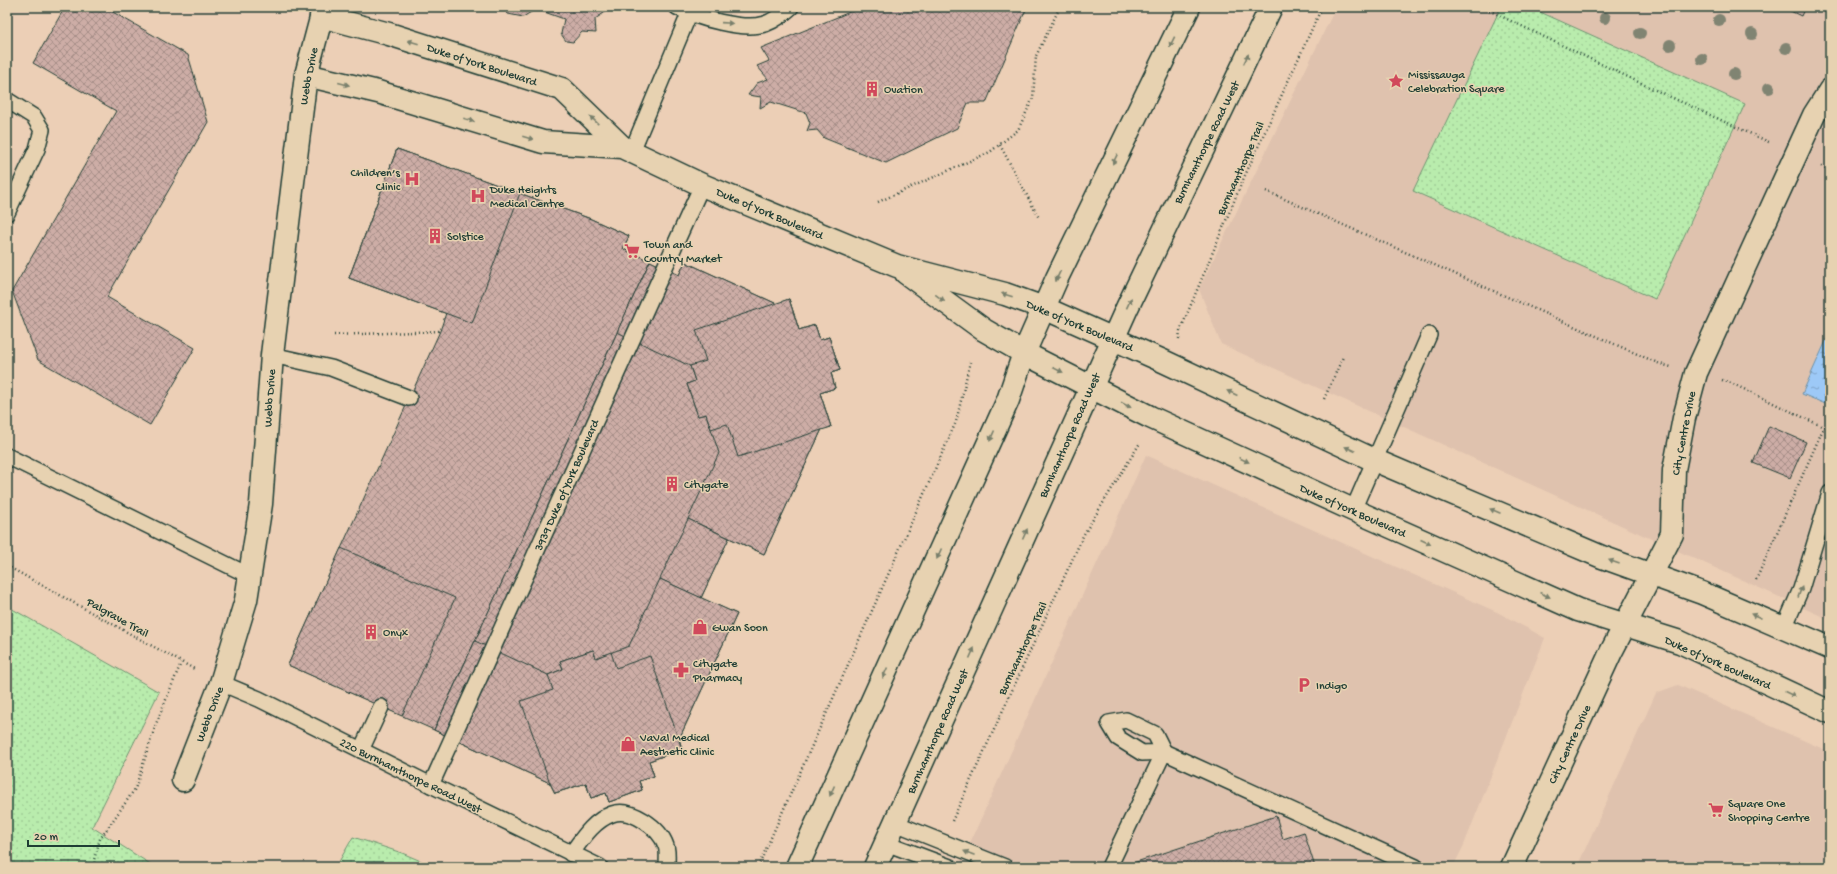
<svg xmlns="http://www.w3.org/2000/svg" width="1837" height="874" font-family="'Gochi Hand',sans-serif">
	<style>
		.built { fill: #dfc2ae }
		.grass { fill: url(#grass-dots); stroke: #6c9470 }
		.water { fill: url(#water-ripples); stroke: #6b91a9 }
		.building { fill: url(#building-cross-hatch); stroke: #1f3d34 }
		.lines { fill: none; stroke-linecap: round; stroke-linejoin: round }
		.service-casing { stroke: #1f3d34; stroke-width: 18 }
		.pedestrian-casing { stroke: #1f3d34; stroke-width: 25 }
		.minor-casing { stroke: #1f3d34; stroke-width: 25 }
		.tertiary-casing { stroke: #1f3d34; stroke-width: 25 }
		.secondary-casing { stroke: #1f3d34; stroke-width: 25 }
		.path { stroke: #1f3d34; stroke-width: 2.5; stroke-dasharray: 1 3; stroke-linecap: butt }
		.service { stroke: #e7d2b1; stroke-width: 15 }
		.pedestrian { stroke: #e7d2b1; stroke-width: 22 }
		.minor { stroke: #e7d2b1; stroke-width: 22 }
		.tertiary { stroke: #e7d2b1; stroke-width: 22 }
		.secondary { stroke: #e7d2b1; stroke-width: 22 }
		.tree { fill: #808472 }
		.oneway { fill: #79806c }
		.labels { text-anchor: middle; stroke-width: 3; stroke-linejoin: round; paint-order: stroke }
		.street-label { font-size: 12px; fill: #1f3d34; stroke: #e7d2b1 }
		.poi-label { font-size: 12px; fill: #1f3d34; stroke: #e7d2b1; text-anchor: start }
	</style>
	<defs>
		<pattern id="grass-dots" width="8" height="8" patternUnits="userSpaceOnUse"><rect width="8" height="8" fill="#b9ecad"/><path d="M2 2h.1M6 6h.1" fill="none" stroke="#9fcb95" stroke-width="1.8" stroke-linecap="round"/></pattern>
		<pattern id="water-ripples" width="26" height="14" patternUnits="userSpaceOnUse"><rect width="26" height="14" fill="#9dc9f7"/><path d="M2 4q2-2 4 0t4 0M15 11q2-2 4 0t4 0" fill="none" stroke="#7fa4c9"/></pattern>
		<pattern id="building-cross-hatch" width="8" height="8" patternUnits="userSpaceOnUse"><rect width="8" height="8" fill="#cdada6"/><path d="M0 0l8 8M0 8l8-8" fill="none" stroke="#a68e88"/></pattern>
	</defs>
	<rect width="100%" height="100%" fill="#eccfb6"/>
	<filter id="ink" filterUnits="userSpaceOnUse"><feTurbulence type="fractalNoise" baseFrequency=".025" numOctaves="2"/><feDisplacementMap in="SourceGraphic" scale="8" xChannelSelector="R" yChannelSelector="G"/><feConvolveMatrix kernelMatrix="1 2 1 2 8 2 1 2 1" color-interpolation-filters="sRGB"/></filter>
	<g filter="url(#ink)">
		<g class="built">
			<polygon points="1336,7 1830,7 1830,620 1221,344 1199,289"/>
			<polygon points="1146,455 1499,613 1545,638 1464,845 1453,867 959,867"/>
			<polygon points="1678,685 1830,752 1830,867 1577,867 1656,693"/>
		</g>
		<g class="grass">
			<polygon points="1501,7 1529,7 1745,104 1655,299 1413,191"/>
			<polygon points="7,606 159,692 92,827 155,867 7,867"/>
			<polygon points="353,837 402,853 435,867 336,867"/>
		</g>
		<polygon class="water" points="1830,332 1830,406 1802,394"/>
		<g class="building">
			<polygon points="65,7 104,7 188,55 208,122 107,297 195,348 150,425 38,360 12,291 116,111 33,63"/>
			<polygon points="503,7 606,7 607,11 595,19 596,33 582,32 573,42 566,41 561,34 564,19 536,9 523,17 508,14"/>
			<polygon points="862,7 1027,7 986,103 968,103 957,128 886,163 824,138 817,130 807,131 810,123 806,113 771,102 760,108 761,97 748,95 757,83 768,79 757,66 769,61 761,48"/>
			<polygon points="1782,7 1805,7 1801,16"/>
			<polygon points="397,149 591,219 629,236 623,249 650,261 617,332 487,284 472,323 349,278"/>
			<polygon points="397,149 591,219 629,236 623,249 650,261 434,730 288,665 440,331 446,313 349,278"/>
			<polygon points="397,149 520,193 472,323 349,278"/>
			<polygon points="650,261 679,275 685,262 777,304 789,299 799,330 815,325 820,340 829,337 840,370 831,373 835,388 820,393 831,427 822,429 764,554 729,538 701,598 737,614 679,739 682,749 649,761 654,776 639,781 642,790 609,802 606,793 591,798 586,783 555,793 550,783 434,730"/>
			<polygon points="650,261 679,275 685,262 777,304 789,299 799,330 815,325 820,340 829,337 840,370 831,373 835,388 820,393 831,427 822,429 764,554 688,519 719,453 706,414 698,416 687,384 695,381 690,366 617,332"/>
			<polygon points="789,299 799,330 815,325 820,340 829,337 840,370 831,373 835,388 820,393 831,427 738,457 727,424 711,429 706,414 698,416 687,384 695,381 690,366 706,361 696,330"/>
			<polygon points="1769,426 1806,442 1790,478 1753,463"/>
			<polygon points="688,519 729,538 701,598 660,579"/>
			<polygon points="341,548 455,598 402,716 288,665"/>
			<polygon points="660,579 737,614 679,739 682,749 649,761 654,776 639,781 642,790 609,802 606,793 591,798 586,783 555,793 550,783 434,730 475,641 548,675 563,669 560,661 593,650 596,658 629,646"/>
			<polygon points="593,650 596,658 611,652 616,668 650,656 682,749 649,761 654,776 639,781 642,790 609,802 606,793 591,798 586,783 555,793 550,783 521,701 553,690 548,675 563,669 560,661"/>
			<polygon points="1276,816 1283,839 1304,832 1315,867 1121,867"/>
		</g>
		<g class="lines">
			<defs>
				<g id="service">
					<path d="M677 7C697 18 744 31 765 24 776 20 783 14 791 7"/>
					<polyline points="7,100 34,117 42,130 37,149 7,213"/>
					<polyline points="632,151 692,7"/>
					<polyline points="272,355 331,368 409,398"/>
					<polyline points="7,456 250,576"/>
					<polyline points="1353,510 1429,335"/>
					<polyline points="1784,628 1801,589 1830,493"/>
					<polyline points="221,683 259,699 431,785 600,867"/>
					<polygon points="1126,720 1155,734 1164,752 1142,753 1118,738 1109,723"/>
					<polyline points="361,750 381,707"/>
					<polyline points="431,785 702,185"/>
					<polyline points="895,823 1005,867"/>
					<polyline points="886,843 950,867"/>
					<path d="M571 854C582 839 593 821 612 814 631 807 660 828 666 846 668 851 667 861 667 867"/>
					<polyline points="1109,867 1164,752 1416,867"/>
				</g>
				<polyline id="pedestrian" points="1651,575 1672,534 1674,470 1684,418 1696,373 1814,115 1830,90"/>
				<g id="minor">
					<polyline points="321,16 389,34 562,89 622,147"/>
					<polyline points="306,75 378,92 543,142 622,147 702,185 897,266 1005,294 1044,308"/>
					<polyline points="906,273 984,330 1024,353"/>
					<polyline points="183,780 221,683 246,600 261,504 272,355 306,75 324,7"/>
				</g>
				<g id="tertiary">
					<polyline points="1044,308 1163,361 1374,460 1602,557 1702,593 1830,648"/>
					<polyline points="1024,353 1150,417 1353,510 1578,610 1680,642 1830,712"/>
					<polyline points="1512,867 1611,652 1651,575"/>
				</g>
				<g id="secondary">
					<polyline points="797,867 1008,400 1024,353 1057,278 1189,7"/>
					<polyline points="875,867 1127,308 1271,7"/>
				</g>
			</defs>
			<use href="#service" class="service-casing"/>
			<use href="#pedestrian" class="pedestrian-casing"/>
			<use href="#minor" class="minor-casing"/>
			<use href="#tertiary" class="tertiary-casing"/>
			<use href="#secondary" class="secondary-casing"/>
			<g class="path">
				<polyline points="1482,7 1651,88 1771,143"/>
				<polyline points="1000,145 1039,218"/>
				<polyline points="1821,166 1830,170"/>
				<polyline points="1266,191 1660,364 1671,367"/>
				<polyline points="878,202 990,152 1018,130 1033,98 1036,56 1060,7"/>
				<polyline points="334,335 440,331"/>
				<polyline points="1179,339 1180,331 1242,182 1322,7"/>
				<polyline points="1722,380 1731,383 1830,430"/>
				<polyline points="1324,399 1343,357"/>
				<polyline points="7,566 196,670"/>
				<polyline points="1756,580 1824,427"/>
				<polyline points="952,821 1084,534 1140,443"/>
				<polyline points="95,867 94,860 100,839 135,789 156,724 181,663"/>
				<polyline points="758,867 956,422 970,362"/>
			</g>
			<use href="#service" class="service"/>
			<use href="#pedestrian" class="pedestrian"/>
			<use href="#minor" class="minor"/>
			<use href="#tertiary" class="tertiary"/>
			<use href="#secondary" class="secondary"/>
		</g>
		<g class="tree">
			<circle cx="1605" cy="18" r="6"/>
			<circle cx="1719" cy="20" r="6"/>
			<circle cx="1640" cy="33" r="6"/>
			<circle cx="1752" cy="34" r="6"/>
			<circle cx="1670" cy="45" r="6"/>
			<circle cx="1786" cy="48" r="6"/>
			<circle cx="1702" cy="59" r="6"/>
			<circle cx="1734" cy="74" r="6"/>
			<circle cx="1769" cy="88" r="6"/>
		</g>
		<defs><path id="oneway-solid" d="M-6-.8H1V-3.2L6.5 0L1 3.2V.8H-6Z"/></defs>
		<g class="oneway">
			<use href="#oneway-solid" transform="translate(727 23) rotate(4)"/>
			<use href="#oneway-solid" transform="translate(413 42) rotate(-162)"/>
			<use href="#oneway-solid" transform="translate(1172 42) rotate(116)"/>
			<use href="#oneway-solid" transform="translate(1246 59) rotate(-64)"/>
			<use href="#oneway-solid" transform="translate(344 84) rotate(14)"/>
			<use href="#oneway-solid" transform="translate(469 120) rotate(17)"/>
			<use href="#oneway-solid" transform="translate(594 120) rotate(-136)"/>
			<use href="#oneway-solid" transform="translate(528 138) rotate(16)"/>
			<use href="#oneway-solid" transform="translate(1115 159) rotate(116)"/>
			<use href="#oneway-solid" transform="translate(1058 276) rotate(115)"/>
			<use href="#oneway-solid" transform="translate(1007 295) rotate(-162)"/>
			<use href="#oneway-solid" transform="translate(940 298) rotate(37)"/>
			<use href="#oneway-solid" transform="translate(1129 303) rotate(-65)"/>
			<use href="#oneway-solid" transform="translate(1058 370) rotate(26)"/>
			<use href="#oneway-solid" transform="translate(1232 393) rotate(-155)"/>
			<use href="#oneway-solid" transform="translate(1126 405) rotate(28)"/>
			<use href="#oneway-solid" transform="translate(992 436) rotate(114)"/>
			<use href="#oneway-solid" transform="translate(1350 449) rotate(-155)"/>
			<use href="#oneway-solid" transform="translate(1244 460) rotate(25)"/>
			<use href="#oneway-solid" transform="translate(1495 511) rotate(-157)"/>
			<use href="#oneway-solid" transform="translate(1025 534) rotate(-66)"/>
			<use href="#oneway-solid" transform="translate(1426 542) rotate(24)"/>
			<use href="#oneway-solid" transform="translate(939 554) rotate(114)"/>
			<use href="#oneway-solid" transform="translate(1614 562) rotate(-160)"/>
			<use href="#oneway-solid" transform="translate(1800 592) rotate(-70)"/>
			<use href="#oneway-solid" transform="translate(1545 595) rotate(24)"/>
			<use href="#oneway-solid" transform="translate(1756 616) rotate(-157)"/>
			<use href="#oneway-solid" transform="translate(972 653) rotate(-66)"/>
			<use href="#oneway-solid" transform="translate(885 673) rotate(114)"/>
			<use href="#oneway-solid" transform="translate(1790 694) rotate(25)"/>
			<use href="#oneway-solid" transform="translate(832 791) rotate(114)"/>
			<use href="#oneway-solid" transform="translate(969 853) rotate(-159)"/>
		</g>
	</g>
	<defs>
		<symbol id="sight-bare" viewBox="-9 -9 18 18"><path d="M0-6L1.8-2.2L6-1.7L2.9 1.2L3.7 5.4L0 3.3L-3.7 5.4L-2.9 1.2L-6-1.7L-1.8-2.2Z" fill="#d1495b" stroke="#e7d2b1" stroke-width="2.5" paint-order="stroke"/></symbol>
		<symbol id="building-bare" viewBox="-9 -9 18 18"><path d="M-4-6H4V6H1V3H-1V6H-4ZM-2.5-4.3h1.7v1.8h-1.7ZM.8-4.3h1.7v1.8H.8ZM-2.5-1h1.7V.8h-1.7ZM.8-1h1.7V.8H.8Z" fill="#d1495b" stroke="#e7d2b1" stroke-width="2.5" paint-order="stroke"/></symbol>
		<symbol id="hospital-bare" viewBox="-9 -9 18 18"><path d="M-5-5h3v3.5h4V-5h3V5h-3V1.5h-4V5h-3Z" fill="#d1495b" stroke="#e7d2b1" stroke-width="2.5" paint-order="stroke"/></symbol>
		<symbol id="supermarket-bare" viewBox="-9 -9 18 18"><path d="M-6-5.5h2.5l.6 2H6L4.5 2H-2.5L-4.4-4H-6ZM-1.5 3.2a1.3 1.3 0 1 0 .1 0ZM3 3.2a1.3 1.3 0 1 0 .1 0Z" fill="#d1495b" stroke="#e7d2b1" stroke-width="2.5" paint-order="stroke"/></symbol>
		<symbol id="shop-bare" viewBox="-9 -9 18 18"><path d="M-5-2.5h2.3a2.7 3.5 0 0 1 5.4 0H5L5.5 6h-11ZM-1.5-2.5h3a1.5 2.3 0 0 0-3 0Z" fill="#d1495b" stroke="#e7d2b1" stroke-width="2.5" paint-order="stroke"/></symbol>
		<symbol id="pharmacy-bare" viewBox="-9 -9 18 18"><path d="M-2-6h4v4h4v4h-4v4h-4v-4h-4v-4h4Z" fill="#d1495b" stroke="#e7d2b1" stroke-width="2.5" paint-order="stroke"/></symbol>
		<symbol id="parking-bare" viewBox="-9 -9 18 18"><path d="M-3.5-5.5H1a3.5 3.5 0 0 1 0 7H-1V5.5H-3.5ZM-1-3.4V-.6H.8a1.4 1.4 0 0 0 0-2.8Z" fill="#d1495b" stroke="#e7d2b1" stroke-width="2.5" paint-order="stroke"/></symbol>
	</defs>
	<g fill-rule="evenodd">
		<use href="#sight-bare" x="1385" y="70" width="22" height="22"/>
		<use href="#building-bare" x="861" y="78" width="22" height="22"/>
		<use href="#hospital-bare" x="401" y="168" width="22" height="22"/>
		<use href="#hospital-bare" x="467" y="185" width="22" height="22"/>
		<use href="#building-bare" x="424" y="225" width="22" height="22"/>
		<use href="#supermarket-bare" x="621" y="240" width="22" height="22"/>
		<use href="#building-bare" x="661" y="473" width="22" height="22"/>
		<use href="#shop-bare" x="689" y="616" width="22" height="22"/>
		<use href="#building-bare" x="360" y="621" width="22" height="22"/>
		<use href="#pharmacy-bare" x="670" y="659" width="22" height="22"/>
		<use href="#parking-bare" x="1293" y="674" width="22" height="22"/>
		<use href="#shop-bare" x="617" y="733" width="22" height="22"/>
		<use href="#supermarket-bare" x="1705" y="799" width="22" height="22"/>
	</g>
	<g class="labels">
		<g class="street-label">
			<text transform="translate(482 64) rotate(18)" y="4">Duke of York Boulevard</text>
			<text transform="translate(308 76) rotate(-79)" y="4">Webb Drive</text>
			<text transform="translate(1206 142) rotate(-64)" y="4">Burnhamthorpe Road West</text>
			<text transform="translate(1240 168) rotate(-66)" y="4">Burnhamthorpe Trail</text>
			<text transform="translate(770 213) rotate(23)" y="4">Duke of York Boulevard</text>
			<text transform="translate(1080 325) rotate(23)" y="4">Duke of York Boulevard</text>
			<text transform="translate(269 398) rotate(-86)" y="4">Webb Drive</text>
			<text transform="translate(1683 433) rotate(-79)" y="4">City Centre Drive</text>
			<text transform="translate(1069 435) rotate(-66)" y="4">Burnhamthorpe Road West</text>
			<text transform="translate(566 485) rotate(-66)" y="4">3939 Duke of York Boulevard</text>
			<text transform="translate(1353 510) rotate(24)" y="4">Duke of York Boulevard</text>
			<text transform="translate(118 617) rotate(29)" y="4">Palgrave Trail</text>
			<text transform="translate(1022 648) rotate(-65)" y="4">Burnhamthorpe Trail</text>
			<text transform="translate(1718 662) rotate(24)" y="4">Duke of York Boulevard</text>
			<text transform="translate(209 714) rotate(-69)" y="4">Webb Drive</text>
			<text transform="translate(937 731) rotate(-66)" y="4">Burnhamthorpe Road West</text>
			<text transform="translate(1569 744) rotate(-65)" y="4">City Centre Drive</text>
			<text transform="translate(411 775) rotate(26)" y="4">220 Burnhamthorpe Road West</text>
		</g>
		<g class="poi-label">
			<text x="1408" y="78">Mississauga<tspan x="1408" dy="14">Celebration Square</tspan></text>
			<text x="884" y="93">Ovation</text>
			<text x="400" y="176" text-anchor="end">Children’s<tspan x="400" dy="14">Clinic</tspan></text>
			<text x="490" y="193">Duke Heights<tspan x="490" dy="14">Medical Centre</tspan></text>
			<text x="447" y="240">Solstice</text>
			<text x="644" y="248">Town and<tspan x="644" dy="14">Country Market</tspan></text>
			<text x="684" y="488">Citygate</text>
			<text x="712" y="631">Gwan Soon</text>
			<text x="383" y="636">Onyx</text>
			<text x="693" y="667">Citygate<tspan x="693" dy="14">Pharmacy</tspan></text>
			<text x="1316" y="689">Indigo</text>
			<text x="640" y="741">VaVal Medical<tspan x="640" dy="14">Aesthetic Clinic</tspan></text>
			<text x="1728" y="807">Square One<tspan x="1728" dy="14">Shopping Centre</tspan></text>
		</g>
	</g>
	<rect width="1837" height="874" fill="none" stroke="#e7d2b1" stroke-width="24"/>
	<rect x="12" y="12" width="1813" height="850" fill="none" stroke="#1f3d34" stroke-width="1.5" filter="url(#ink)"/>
	<path d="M28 840v6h91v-6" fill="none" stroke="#1f3d34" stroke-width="2"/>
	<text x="34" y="840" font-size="12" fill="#1f3d34" stroke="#e7d2b1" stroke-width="3" paint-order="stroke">20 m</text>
</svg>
